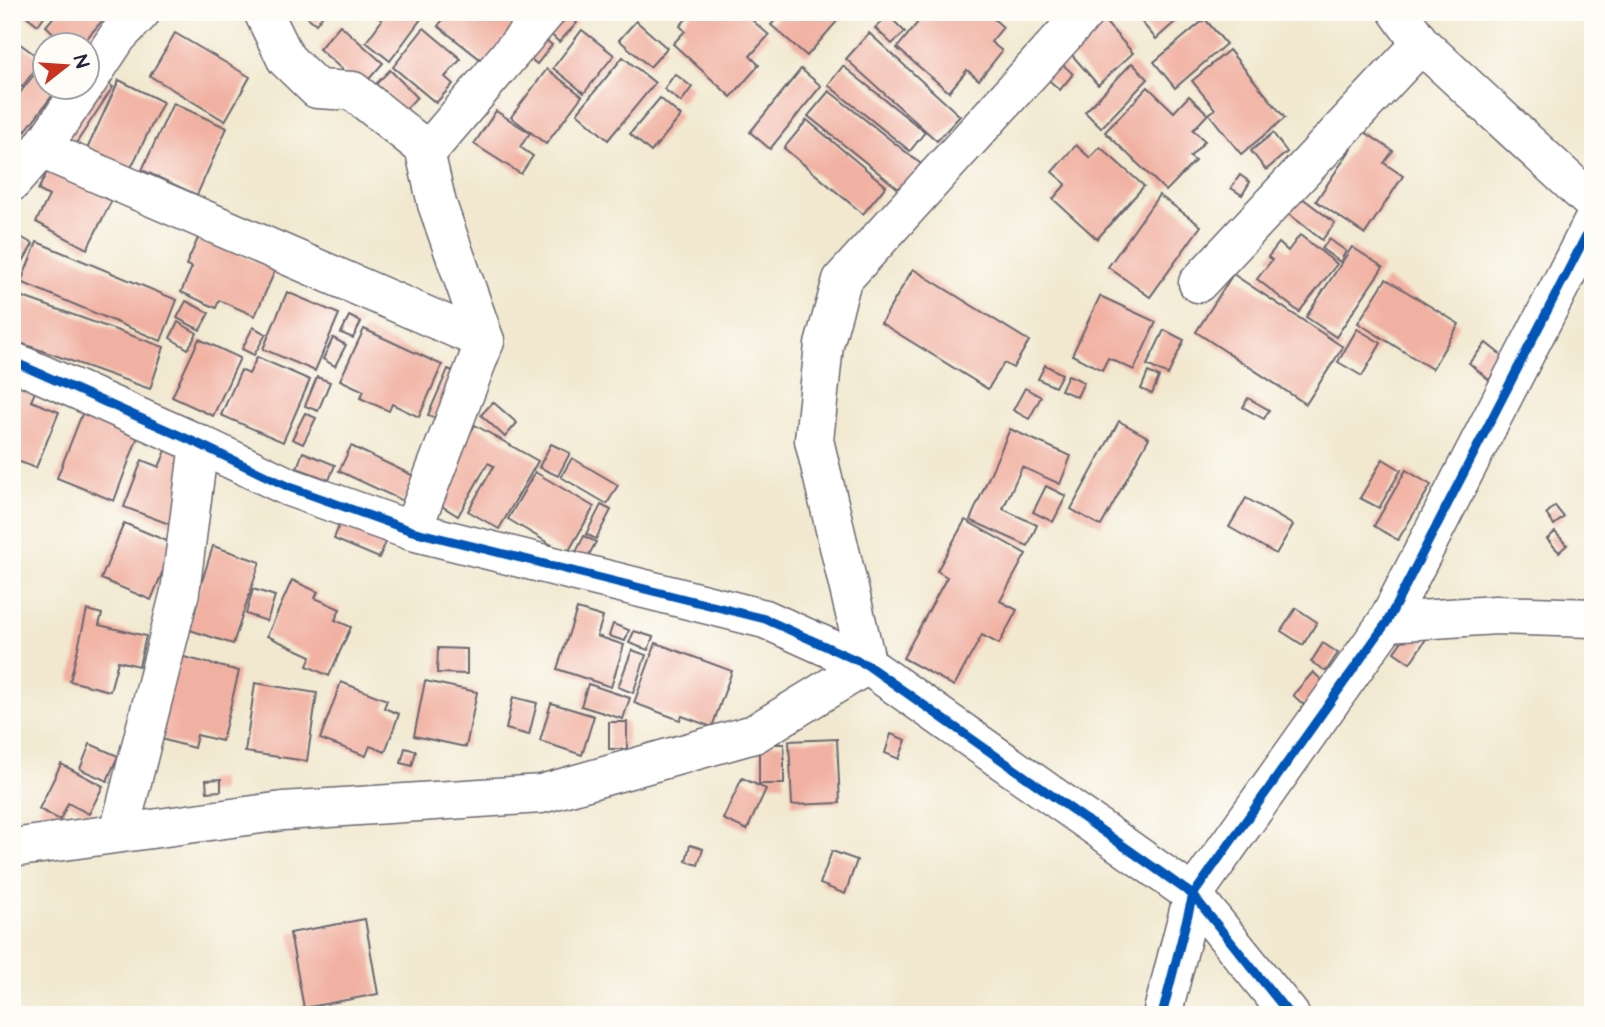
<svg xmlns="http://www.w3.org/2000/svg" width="1605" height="1027" font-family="'Architects Daughter',sans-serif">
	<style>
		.building { fill: #f1b1a2 }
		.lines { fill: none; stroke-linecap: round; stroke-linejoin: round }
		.minor-casing { stroke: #6a676f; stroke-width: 41 }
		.minor { stroke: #fff; stroke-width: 38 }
		.cycleway-casing { stroke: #fdfcf7; stroke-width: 13 }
		.cycleway { stroke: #0057b8; stroke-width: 9 }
	</style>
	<rect width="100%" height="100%" fill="#fdfcf7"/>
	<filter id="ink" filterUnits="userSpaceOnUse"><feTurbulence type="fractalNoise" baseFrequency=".0143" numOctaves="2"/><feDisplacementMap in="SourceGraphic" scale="14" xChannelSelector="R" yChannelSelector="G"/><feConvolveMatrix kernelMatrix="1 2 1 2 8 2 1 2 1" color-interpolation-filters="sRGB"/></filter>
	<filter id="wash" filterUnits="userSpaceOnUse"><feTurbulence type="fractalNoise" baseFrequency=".00686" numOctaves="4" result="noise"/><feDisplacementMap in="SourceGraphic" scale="28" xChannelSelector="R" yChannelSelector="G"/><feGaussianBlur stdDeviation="1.57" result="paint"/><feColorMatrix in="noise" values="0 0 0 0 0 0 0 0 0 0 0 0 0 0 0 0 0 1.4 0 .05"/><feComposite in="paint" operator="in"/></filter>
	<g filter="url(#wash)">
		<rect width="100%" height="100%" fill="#f1e8cf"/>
		<g id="blocks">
			<g class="building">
				<polygon points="21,12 47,12 38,25"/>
				<polygon points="58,12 77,13 110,12 80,46 67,46 46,26"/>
				<polygon points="301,12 325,12 316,24"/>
				<polygon points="371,12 412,12 421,19 390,61 366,42 382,20"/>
				<polygon points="449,12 525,12 485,63 438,26"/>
				<polygon points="556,12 565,12 577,23 559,42 543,27"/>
				<polygon points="692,12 743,12 769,35 750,56 759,65 731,97 673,44 685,31 680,26"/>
				<polygon points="782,12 845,12 807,56 771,25"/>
				<polygon points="926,12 986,12 1003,27 991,42 1002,51 979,80 967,70 949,92 897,48"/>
				<polygon points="1133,12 1186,12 1156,39"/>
				<polygon points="888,15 905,32 892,44 875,28"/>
				<polygon points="1101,17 1133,53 1098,85 1066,48"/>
				<polygon points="1205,19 1226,44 1175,88 1154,62"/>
				<polygon points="636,21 667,48 650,67 619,40"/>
				<polygon points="340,25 383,63 362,87 319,49"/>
				<polygon points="424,28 461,59 445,77 453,84 436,103 393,67"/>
				<polygon points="582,30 614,55 584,93 553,68"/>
				<polygon points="175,33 250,77 225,121 150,76"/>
				<polygon points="869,33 960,116 937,141 846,59"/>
				<polygon points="542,37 552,45 537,64 527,56"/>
				<polygon points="12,38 42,60 22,87 12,80"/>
				<polygon points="1229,50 1285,118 1241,154 1209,114 1215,109 1192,81"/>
				<polygon points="623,57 655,83 608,140 577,113"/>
				<polygon points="1057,59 1073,74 1060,90 1043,75"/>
				<polygon points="1132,63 1148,79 1101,128 1085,112"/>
				<polygon points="41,66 46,69 46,88 58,88 23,134 12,125 12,103"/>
				<polygon points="843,66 925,132 910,151 828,85"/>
				<polygon points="547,69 582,96 546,144 511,117"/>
				<polygon points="801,69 821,86 770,149 750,132"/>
				<polygon points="390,70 417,97 404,111 376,84"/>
				<polygon points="675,74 692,87 681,102 664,89"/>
				<polygon points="99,77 113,87 73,148 57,138"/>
				<polygon points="119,80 163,102 130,170 87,149"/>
				<polygon points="1148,87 1174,112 1189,96 1208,114 1193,130 1205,141 1190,157 1195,161 1166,191 1105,132"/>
				<polygon points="829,91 921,164 900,190 808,116"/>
				<polygon points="660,98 681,116 651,152 630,134"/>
				<polygon points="173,103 227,128 197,195 142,170"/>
				<polygon points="496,111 530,133 520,147 533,156 521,174 474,144"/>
				<polygon points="807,120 886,186 863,214 784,148"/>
				<polygon points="1363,131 1393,151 1384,163 1403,176 1365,234 1316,201"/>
				<polygon points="1273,133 1287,152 1266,170 1251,151"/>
				<polygon points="1076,145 1090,158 1100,147 1144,186 1097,239 1053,199 1066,184 1052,172"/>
				<polygon points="53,160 112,200 87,249 36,222 49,196 38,190"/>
				<polygon points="1240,175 1250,182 1242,195 1231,188"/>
				<polygon points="1297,194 1335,223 1322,240 1284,210"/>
				<polygon points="1159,195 1201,226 1150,297 1108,267"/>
				<polygon points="12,232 33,244 12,281"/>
				<polygon points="1300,235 1337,264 1299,312 1257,279 1272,260 1268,257 1279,243 1288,251"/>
				<polygon points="199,236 275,271 255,316 219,300 216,308 181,292 192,267 186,265"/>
				<polygon points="1329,239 1346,251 1340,262 1322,249"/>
				<polygon points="37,242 177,300 161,341 21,282"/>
				<polygon points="1352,247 1383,267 1336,337 1306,317"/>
				<polygon points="913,269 1029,341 1013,368 1004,363 988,389 881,323"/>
				<polygon points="1233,274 1343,347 1306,404 1196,332"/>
				<polygon points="1386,279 1459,324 1432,369 1358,323"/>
				<polygon points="287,292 339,314 315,371 263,349"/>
				<polygon points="20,296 164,347 150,389 12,340 12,320"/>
				<polygon points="1100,296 1156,322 1134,370 1108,358 1102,370 1072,355"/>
				<polygon points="186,301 209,313 200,330 177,318"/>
				<polygon points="349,316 361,322 353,338 341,333"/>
				<polygon points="178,322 197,333 188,349 170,338"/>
				<polygon points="253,327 266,334 254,355 242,349"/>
				<polygon points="364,329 442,365 419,417 392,404 389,411 360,398 364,391 340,380"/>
				<polygon points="1357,329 1381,343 1362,376 1338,362"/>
				<polygon points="1164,330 1184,340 1168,375 1147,365"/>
				<polygon points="333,338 346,345 335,366 323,359"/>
				<polygon points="199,339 240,358 213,416 172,397"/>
				<polygon points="1486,343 1506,359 1489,380 1469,363"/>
				<polygon points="257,357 310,380 283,442 221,415 241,370 249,374"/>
				<polygon points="1045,365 1062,374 1055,387 1038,379"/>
				<polygon points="448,369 464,376 444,422 428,415"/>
				<polygon points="1148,372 1159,377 1152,394 1141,389"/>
				<polygon points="1068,375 1084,382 1077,397 1061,390"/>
				<polygon points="317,377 330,382 318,411 305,406"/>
				<polygon points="12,380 36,390 31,401 59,412 36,468 12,459"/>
				<polygon points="1025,388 1041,397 1029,419 1013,410"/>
				<polygon points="1248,398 1269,410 1264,419 1243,407"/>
				<polygon points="493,402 517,423 505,437 481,415"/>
				<polygon points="84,409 140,431 114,501 57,478"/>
				<polygon points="305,413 316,418 303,444 292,439"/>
				<polygon points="1119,421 1149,438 1101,526 1071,509"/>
				<polygon points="475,425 538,461 499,529 468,511 494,466 488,463 458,516 432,500"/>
				<polygon points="1010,429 1071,456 1060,484 1022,467 1003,509 1037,525 1028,546 970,520"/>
				<polygon points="551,444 570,453 558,476 539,467"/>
				<polygon points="168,446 193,456 185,530 124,507 142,460 159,467"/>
				<polygon points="351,446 416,477 405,502 339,471"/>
				<polygon points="303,452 335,465 329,480 297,468"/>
				<polygon points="572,458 618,485 607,504 561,477"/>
				<polygon points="1383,459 1401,470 1379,508 1360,498"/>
				<polygon points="1406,470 1431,485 1398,540 1374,526"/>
				<polygon points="535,472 594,507 567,554 508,519"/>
				<polygon points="1046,486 1066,496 1053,522 1033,512"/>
				<polygon points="1246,498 1293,525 1276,554 1229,527"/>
				<polygon points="601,505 611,510 596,539 586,534"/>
				<polygon points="1555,506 1564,517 1554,525 1546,514"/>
				<polygon points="342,517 388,536 379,558 334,539"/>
				<polygon points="965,520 1026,554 1000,601 1017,610 999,644 982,635 954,686 903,658 947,577 937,571"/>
				<polygon points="124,523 174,544 151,600 101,579"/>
				<polygon points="1555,532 1567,545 1559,552 1547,539"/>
				<polygon points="584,536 596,542 585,562 574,556"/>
				<polygon points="213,546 260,562 233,644 187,629"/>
				<polygon points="292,580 318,592 315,598 340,609 335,620 351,627 329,676 307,666 311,656 267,636"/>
				<polygon points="253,589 275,596 267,621 246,614"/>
				<polygon points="1296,608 1317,622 1303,645 1281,631"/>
				<polygon points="577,609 603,617 597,636 624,645 611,687 557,669"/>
				<polygon points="87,610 102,614 99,625 146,636 139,666 118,661 110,691 70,681"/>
				<polygon points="613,624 629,630 625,641 609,636"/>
				<polygon points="1411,628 1426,639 1410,663 1394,652"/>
				<polygon points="634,631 653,637 648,650 629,643"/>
				<polygon points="656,643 732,671 712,727 682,716 680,720 634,703"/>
				<polygon points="1323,643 1338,653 1326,671 1311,662"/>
				<polygon points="438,648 467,649 467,674 437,673"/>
				<polygon points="632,650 646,655 633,693 618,687"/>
				<polygon points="176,655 239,671 222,741 197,735 194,748 157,738"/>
				<polygon points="1313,672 1325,683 1305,706 1293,695"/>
				<polygon points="425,681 477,692 466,747 414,736"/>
				<polygon points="341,682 387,700 384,708 399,714 385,752 370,746 366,756 320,739"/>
				<polygon points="255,683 317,693 307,761 245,752"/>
				<polygon points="588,684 630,698 623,719 581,706"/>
				<polygon points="513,697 537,703 529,735 506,729"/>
				<polygon points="551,703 594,716 582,755 540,741"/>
				<rect x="609" y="722" width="18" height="27"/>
				<polygon points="891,734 906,740 899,759 885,753"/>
				<polygon points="837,739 840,803 792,805 789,741"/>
				<polygon points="90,744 118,756 107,781 80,769"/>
				<rect x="759" y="744" width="25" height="40"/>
				<polygon points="405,748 416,751 412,766 401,763"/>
				<polygon points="61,764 103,786 89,814 68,803 60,820 39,809"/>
				<polygon points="742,778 766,789 747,830 723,819"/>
				<polygon points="221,779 221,791 207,792 206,780"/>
				<polygon points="690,845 703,849 698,865 686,861"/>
				<polygon points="832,851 857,860 845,894 820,884"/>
				<polygon points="365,919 378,994 304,1008 290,933"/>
			</g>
		</g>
	</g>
	<g filter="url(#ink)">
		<use href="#blocks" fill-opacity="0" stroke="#6a676f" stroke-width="2"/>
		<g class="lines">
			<defs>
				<g id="minor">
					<polyline points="263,12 286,59 317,89 353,91 428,151 426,156 437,204 485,341 412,531"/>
					<polyline points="1398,12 1421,44 1593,203"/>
					<polyline points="88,81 118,36 141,12"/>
					<polyline points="41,149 485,341"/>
					<polyline points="428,151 546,12"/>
					<polyline points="12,182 41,149 83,88"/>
					<polyline points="1198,283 1421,44"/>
					<polyline points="12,361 199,444 289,487 412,531 765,619 867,665 1193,895 1290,1015"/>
					<polyline points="1387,622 1496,615 1593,618"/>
					<polyline points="867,665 814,440 824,345 842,280 1085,12"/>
					<polyline points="119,833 180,592 199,444"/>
					<polyline points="12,848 283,811 541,794 754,734 867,665"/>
					<polyline points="1162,1015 1193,895 1387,622 1593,222"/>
				</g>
			</defs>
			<use href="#minor" class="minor-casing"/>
			<use href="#minor" class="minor"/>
			<defs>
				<g id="cycleway">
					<polyline points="12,361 199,444 289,487 412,531 765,619 867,665 1193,895 1290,1015"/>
					<polyline points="1162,1015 1193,895 1387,622 1593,222"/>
				</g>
			</defs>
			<use href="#cycleway" class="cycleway-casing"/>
			<use href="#cycleway" class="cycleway"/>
		</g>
	</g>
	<rect width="1605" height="1027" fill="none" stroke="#fdfcf7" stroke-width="42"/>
	<g transform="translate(66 66) rotate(73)"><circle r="33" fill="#fdfcf7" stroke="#a5a5ac" stroke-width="2"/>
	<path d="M0-5L12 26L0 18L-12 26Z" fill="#c8321e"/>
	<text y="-10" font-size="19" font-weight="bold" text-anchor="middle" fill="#22223b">N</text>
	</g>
</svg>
